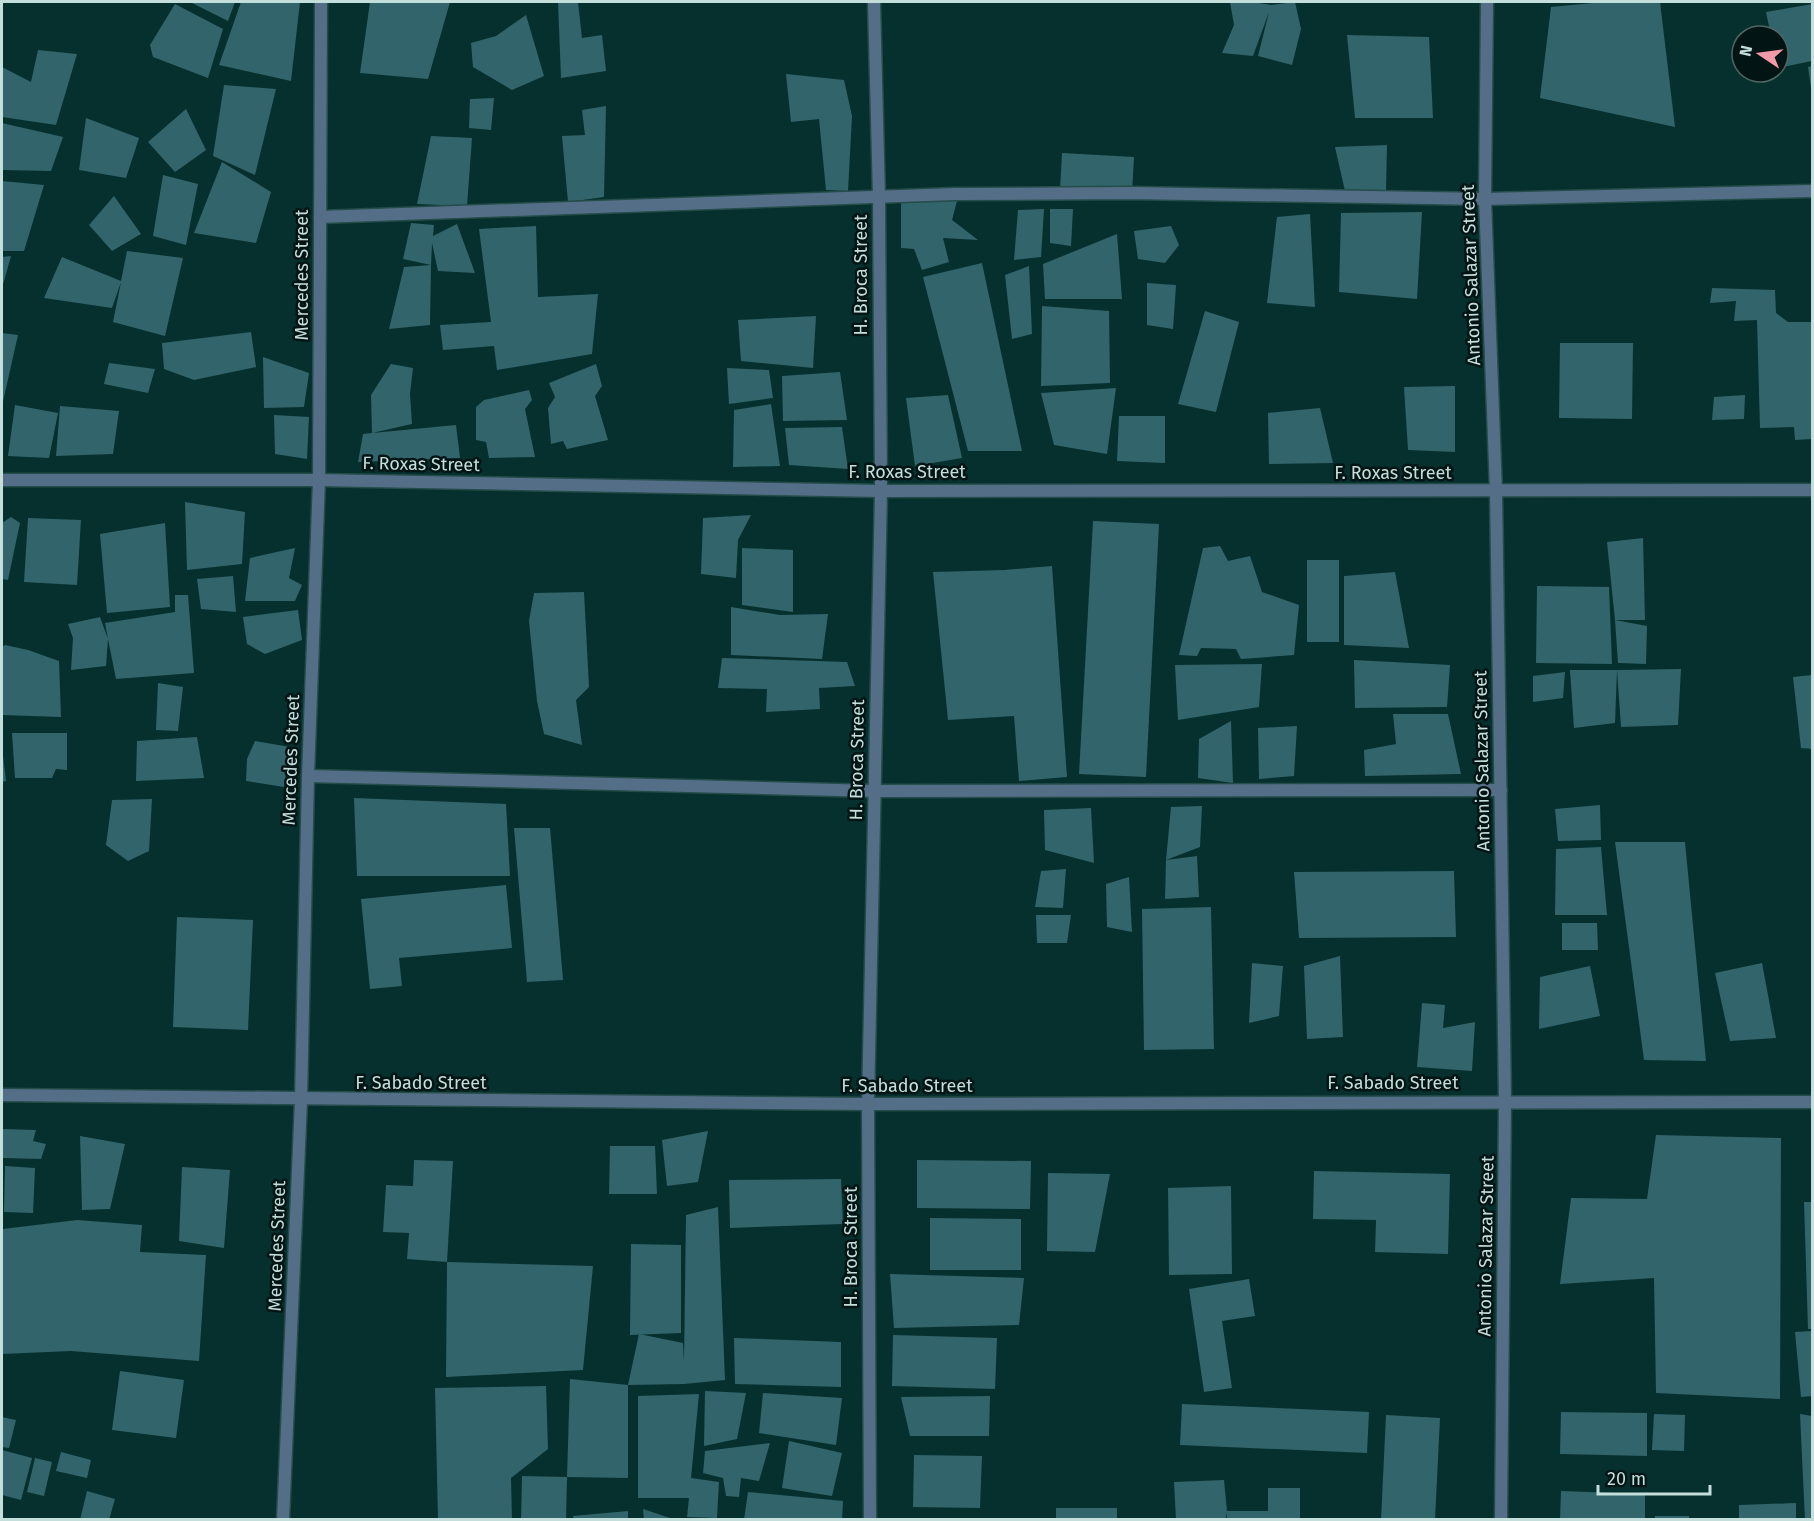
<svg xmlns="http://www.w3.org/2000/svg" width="1814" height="1521" font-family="'Fira Sans',sans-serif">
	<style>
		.building { fill: #32646c }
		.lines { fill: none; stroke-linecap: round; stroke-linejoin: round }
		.lane-casing { stroke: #244c49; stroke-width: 15 }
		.street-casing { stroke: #244c49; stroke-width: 15 }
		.lane { stroke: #546e88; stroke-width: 12 }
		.street { stroke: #546e88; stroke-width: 12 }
		.labels { text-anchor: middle; stroke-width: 5; stroke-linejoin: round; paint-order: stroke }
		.street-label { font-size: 18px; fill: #c4dedb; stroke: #021514 }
	</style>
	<rect width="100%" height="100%" fill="#06302d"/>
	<g class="building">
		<polygon points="190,2 235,2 228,21"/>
		<polygon points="241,2 300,2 291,81 219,65"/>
		<polygon points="370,2 450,2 428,79 360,73"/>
		<polygon points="558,2 578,2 582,38 602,35 606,71 561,78"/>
		<polygon points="1230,2 1253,2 1271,5 1295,2 1301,29 1292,65 1258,56 1269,12 1253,56 1222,53 1234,25"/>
		<polygon points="1603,2 1660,2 1675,127 1540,98 1551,7"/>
		<polygon points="175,4 223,29 208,78 153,57 150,45"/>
		<polygon points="1812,4 1812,61 1778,68 1778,36 1771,36 1766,12"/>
		<polygon points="526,15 544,76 512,90 473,67 471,43 496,36"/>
		<polygon points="1347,35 1429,37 1433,118 1355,118"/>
		<polygon points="38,50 77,54 56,125 2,117 2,67 31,82"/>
		<polygon points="1812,66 1812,88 1811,88 1808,67"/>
		<polygon points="786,74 844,80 852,116 848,191 826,190 819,119 791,122"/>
		<polygon points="224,85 276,89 255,175 213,156"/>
		<polygon points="494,98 491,130 469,128 470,99"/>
		<polygon points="606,106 604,197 568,202 562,136 585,135 582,110"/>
		<polygon points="186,109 206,150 175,172 148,142"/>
		<polygon points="86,118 139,138 126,178 79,170"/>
		<polygon points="2,123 63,137 51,171 2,170"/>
		<polygon points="431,136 472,138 467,206 417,204"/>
		<polygon points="1387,145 1386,191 1345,191 1335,147"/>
		<polygon points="1062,153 1134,157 1132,193 1060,190"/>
		<polygon points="222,162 271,192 256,243 194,233"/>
		<polygon points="163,175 198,184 186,245 153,236"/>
		<polygon points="2,181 44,185 24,251 2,251"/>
		<polygon points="114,196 141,234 112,251 89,225"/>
		<polygon points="901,196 957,201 952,220 978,240 943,238 949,262 922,270 914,249 901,248"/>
		<polygon points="1044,209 1041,257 1014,260 1018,210"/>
		<polygon points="1050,209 1073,209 1071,246 1050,243"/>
		<polygon points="1422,212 1417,299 1339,292 1341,213"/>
		<polygon points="1310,214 1315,307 1267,303 1277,217"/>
		<polygon points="411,223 434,225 433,236 457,224 475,273 438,271 432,243 431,265 403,259"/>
		<polygon points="536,226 538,297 598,294 592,354 497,370 494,346 443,350 440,325 491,322 479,229"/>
		<polygon points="1171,226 1179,245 1165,263 1138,259 1134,231"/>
		<polygon points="1117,234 1122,299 1045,299 1043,264"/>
		<polygon points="127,251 183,258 165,336 113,322 121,282 112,308 44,298 62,257 121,281"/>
		<polygon points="11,256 2,288 2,257"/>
		<polygon points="982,263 1022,451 968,451 923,277"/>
		<polygon points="431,265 430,325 389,329 404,267"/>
		<polygon points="1029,266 1032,334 1012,339 1005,275"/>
		<polygon points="1147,283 1176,285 1173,329 1147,325"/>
		<polygon points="1712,288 1775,290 1776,313 1788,322 1812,322 1812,439 1795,440 1794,427 1760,428 1757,320 1734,321 1736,301 1710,303"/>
		<polygon points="1042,306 1109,311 1110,383 1041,386"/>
		<polygon points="1205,311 1239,322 1216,412 1178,404"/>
		<polygon points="816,316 813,368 741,361 738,320"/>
		<polygon points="251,332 256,367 194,380 164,369 162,343"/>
		<polygon points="2,333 18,335 2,406"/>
		<polygon points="1560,343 1633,343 1632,419 1559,418"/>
		<polygon points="263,357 309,373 304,407 264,408"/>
		<polygon points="109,363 155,369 148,393 104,384"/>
		<polygon points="391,364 413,368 410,394 412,424 372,433 456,425 460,458 358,462 363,434 372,433 371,395"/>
		<polygon points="596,364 602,386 595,396 608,440 567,449 563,441 551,444 548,408 555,397 549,383"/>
		<polygon points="727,368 769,370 773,398 729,404"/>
		<polygon points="840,372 847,420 783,421 782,376"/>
		<polygon points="1455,386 1455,452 1408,450 1404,387"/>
		<polygon points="1116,388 1107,454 1054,445 1041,393"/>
		<polygon points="529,390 532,400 525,409 535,457 489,458 486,442 476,440 476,407 484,400"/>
		<polygon points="948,395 962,458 915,466 906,398"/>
		<polygon points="1745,395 1744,419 1712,420 1714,397"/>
		<polygon points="771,404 780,466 733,467 734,410"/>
		<polygon points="15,405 58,413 49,458 8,456"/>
		<polygon points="60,406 119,411 113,454 56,456"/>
		<polygon points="1320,408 1333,463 1269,464 1268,413"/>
		<polygon points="274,415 309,417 307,459 275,454"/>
		<polygon points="1119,416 1165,416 1165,463 1117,461"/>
		<polygon points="842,427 848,469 789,465 785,428"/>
		<polygon points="185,502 245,512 242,564 187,570"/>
		<polygon points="751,515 738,540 736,578 701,574 703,518"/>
		<polygon points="11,517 20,523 8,580 2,579 2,523"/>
		<polygon points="28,518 81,520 77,585 24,582"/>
		<polygon points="1093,521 1159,524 1146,777 1079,774"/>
		<polygon points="165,523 170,607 107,613 100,534"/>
		<polygon points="1643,538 1645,620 1615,620 1607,542"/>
		<polygon points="1220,546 1228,561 1250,556 1262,592 1299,605 1294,655 1241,659 1236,649 1201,648 1197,656 1179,655 1203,548"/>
		<polygon points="295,548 289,578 302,585 295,601 245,601 250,558"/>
		<polygon points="742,548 793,550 793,612 742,605"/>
		<rect x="1307" y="560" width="32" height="82"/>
		<polygon points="1052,566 1067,777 1019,781 1014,716 948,720 933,572 1004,570"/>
		<polygon points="1395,572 1409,648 1344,645 1344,576"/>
		<polygon points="233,576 236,612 201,609 197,579"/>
		<polygon points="1537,586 1609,587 1612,664 1536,663"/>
		<polygon points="584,592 589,687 576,700 582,745 544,734 537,701 529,621 534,593"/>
		<polygon points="175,595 188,595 194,673 116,679 108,639 106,666 71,670 73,638 68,624 100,617 108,639 105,623 175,612"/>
		<polygon points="731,607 780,615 828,614 822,659 731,655"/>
		<polygon points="298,610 302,640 265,654 247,644 243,617"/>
		<polygon points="1615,620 1647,626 1646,664 1618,663"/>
		<polygon points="5,645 28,650 59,661 61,717 2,715 2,647"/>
		<polygon points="722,658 847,662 855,686 819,688 820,709 766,712 767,689 718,688"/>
		<polygon points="1354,660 1450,665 1447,707 1355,708"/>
		<polygon points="1262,664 1259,707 1178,720 1175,665"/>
		<polygon points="1681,669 1678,725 1621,727 1617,670"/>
		<polygon points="1570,670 1617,670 1615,723 1574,728"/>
		<polygon points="1565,672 1563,698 1533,702 1533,676"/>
		<polygon points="1812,675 1812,749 1801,748 1793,677"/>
		<polygon points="158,683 183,687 178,731 156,730"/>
		<polygon points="1393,714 1448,714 1461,774 1365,776 1364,750 1396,744"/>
		<polygon points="1231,721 1233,783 1198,778 1199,739"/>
		<polygon points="1297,726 1294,776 1259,779 1258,728"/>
		<polygon points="12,733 67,733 67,770 56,769 52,778 15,778"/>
		<polygon points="197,737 204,778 136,781 137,741"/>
		<polygon points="255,741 290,747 284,787 246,781 247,759"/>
		<polygon points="2,756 3,756 6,781 2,782"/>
		<polygon points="354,798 506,804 510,876 357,876"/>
		<polygon points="152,799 149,851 128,861 106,845 112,800"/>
		<polygon points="1600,805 1601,840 1558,841 1555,809"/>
		<polygon points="1202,806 1200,847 1166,860 1197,856 1199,897 1165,899 1166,860 1171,807"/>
		<polygon points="1091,808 1094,863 1045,850 1044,810"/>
		<polygon points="514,828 550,828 563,980 527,982"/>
		<polygon points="1615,842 1685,842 1706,1061 1644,1060"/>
		<polygon points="1601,847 1607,915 1555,915 1556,849"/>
		<polygon points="1066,869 1063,908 1035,907 1041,871"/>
		<polygon points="1454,871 1456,937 1299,938 1294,872"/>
		<polygon points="1129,877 1132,932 1107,927 1106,884"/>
		<polygon points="506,885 512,948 399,958 402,986 370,989 361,899"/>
		<polygon points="1211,907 1214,1049 1144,1050 1142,909"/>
		<polygon points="1036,915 1071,915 1067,943 1037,943"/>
		<polygon points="177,917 253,920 248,1030 173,1027"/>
		<polygon points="1562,923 1597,923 1598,950 1562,950"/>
		<polygon points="1340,956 1343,1037 1307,1039 1304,966"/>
		<polygon points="1252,963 1283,966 1279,1016 1249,1023"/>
		<polygon points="1762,963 1776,1038 1730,1041 1715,973"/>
		<polygon points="1590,966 1600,1016 1539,1029 1540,977"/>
		<polygon points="1422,1003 1445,1005 1443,1028 1475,1022 1472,1071 1417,1067"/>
		<polygon points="2,1129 36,1130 33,1141 46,1144 41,1159 2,1158"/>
		<polygon points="708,1131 698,1182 667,1186 662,1140"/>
		<polygon points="1656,1135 1781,1138 1780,1399 1656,1393 1654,1278 1560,1284 1571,1198 1647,1199"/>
		<polygon points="80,1136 125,1144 110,1209 82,1210"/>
		<polygon points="610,1146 655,1146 657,1194 609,1194"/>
		<polygon points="414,1160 453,1161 447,1262 593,1266 583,1370 446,1377 447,1262 407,1259 409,1233 383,1232 386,1185 413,1186"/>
		<polygon points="917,1160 1031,1161 1030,1209 917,1208"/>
		<polygon points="5,1166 35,1168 33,1213 4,1212"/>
		<polygon points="182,1167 230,1170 224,1248 179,1241"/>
		<polygon points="1314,1171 1450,1174 1448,1254 1375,1252 1376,1220 1313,1219"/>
		<polygon points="1048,1173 1110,1174 1095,1252 1047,1251"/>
		<polygon points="841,1179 843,1224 730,1228 729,1180"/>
		<polygon points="1231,1186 1232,1274 1169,1275 1168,1188"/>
		<polygon points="1804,1202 1812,1202 1812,1329 1808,1329"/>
		<polygon points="718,1207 725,1380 684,1384 628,1385 639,1334 683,1343 684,1362 686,1215"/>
		<polygon points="930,1218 1021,1219 1021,1270 930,1270"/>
		<polygon points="77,1220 142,1225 140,1252 206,1255 199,1361 71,1351 2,1354 3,1229"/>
		<polygon points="631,1244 681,1245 681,1333 630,1335"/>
		<polygon points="890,1274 1024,1278 1019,1325 894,1328"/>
		<polygon points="1249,1279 1255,1316 1222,1321 1232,1388 1204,1392 1189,1289"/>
		<polygon points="1812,1331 1812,1396 1801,1397 1795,1332"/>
		<polygon points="893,1335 997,1338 995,1389 892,1386"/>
		<polygon points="734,1338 841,1342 841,1387 735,1384"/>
		<polygon points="120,1371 184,1380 176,1438 112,1430"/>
		<polygon points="570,1379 628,1385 628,1478 567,1477"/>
		<polygon points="546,1386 548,1449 511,1478 512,1520 438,1520 435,1388"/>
		<polygon points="705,1391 746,1393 737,1439 704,1446"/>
		<polygon points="763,1393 842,1398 836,1445 759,1433"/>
		<polygon points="699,1394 691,1478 719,1482 717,1518 687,1517 689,1498 638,1498 638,1396"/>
		<polygon points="990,1396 989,1436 910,1436 901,1397"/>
		<polygon points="1182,1404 1369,1412 1367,1453 1180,1445"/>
		<polygon points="1561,1412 1647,1413 1647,1456 1560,1454"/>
		<polygon points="1654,1414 1685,1415 1684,1451 1652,1450"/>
		<polygon points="1800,1414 1812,1416 1812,1520 1805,1520"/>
		<polygon points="1386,1415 1440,1418 1435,1520 1381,1520"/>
		<polygon points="2,1417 16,1420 9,1448 2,1447"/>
		<polygon points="789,1441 842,1453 832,1496 782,1488"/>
		<polygon points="770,1443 759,1481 741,1478 739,1497 726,1496 723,1478 703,1473 705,1451"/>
		<polygon points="2,1450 32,1458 21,1500 2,1495"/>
		<polygon points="61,1452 91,1460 87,1478 56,1471"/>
		<polygon points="914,1455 982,1456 980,1508 913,1507"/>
		<polygon points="35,1458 52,1462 44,1496 27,1492"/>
		<polygon points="522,1476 567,1477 566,1520 521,1520"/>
		<polygon points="1224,1480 1227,1511 1226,1519 1176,1520 1174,1482"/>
		<polygon points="1268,1488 1300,1488 1300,1520 1227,1520 1227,1511 1268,1511"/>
		<polygon points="87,1491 115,1499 109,1520 80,1520"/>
		<polygon points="1561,1491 1645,1494 1645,1520 1560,1520"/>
		<polygon points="748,1492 843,1501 842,1520 744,1520"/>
		<polygon points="1796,1503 1796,1520 1739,1520 1739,1505"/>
		<rect x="1056" y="1508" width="61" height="12"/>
		<polygon points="643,1509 673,1519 672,1520 644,1520"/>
		<polygon points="628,1511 628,1520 574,1520 573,1516"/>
		<rect x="1655" y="1516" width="34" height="4"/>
	</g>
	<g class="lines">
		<defs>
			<g id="lane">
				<polyline points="320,217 955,194 1132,193 1485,199 1812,191"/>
				<polyline points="308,776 874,791 1501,790"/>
			</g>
			<g id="street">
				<polyline points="1487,2 1485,199 1496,491 1505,1101 1501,1520"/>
				<polyline points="2,480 319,480 881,491 1812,490"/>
				<path d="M2 1095C290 1100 578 1103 866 1104 1182 1104 1497 1101 1812 1102"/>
				<polyline points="283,1520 301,1100 308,776 319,480 321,2"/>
				<polyline points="870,1520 868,1104 881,491 879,197 874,2"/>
			</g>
		</defs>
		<use href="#lane" class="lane-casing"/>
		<use href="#street" class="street-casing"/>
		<use href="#lane" class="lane"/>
		<use href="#street" class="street"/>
	</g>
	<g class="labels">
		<g class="street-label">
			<text transform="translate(302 275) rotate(-90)" y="6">Mercedes Street</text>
			<text transform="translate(861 275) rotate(-90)" y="6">H. Broca Street</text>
			<text transform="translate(1471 275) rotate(-92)" y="6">Antonio Salazar Street</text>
			<text transform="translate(421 464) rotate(1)" y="6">F. Roxas Street</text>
			<text x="907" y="478">F. Roxas Street</text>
			<text x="1393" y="479">F. Roxas Street</text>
			<text transform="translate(291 760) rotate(-88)" y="6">Mercedes Street</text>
			<text transform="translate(857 760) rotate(-89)" y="6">H. Broca Street</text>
			<text transform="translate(1482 761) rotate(-91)" y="6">Antonio Salazar Street</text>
			<text x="421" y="1089">F. Sabado Street</text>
			<text x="1393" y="1089">F. Sabado Street</text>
			<text x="907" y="1092">F. Sabado Street</text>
			<text transform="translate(277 1246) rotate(-88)" y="6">Mercedes Street</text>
			<text transform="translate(1486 1246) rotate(-89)" y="6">Antonio Salazar Street</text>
			<text transform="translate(851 1247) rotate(-90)" y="6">H. Broca Street</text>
		</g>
	</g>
	<rect width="1814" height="1521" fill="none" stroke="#c4dedb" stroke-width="6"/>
	<g transform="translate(1760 54) rotate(283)"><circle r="28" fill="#021514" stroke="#506564" stroke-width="1.5"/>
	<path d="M0-4.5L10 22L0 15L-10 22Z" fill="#f39aa8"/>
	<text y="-9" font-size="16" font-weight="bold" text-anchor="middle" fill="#c4dedb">N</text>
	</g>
	<path d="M1598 1485v9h112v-9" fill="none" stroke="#c4dedb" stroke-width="3"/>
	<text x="1607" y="1485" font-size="18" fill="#c4dedb" stroke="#021514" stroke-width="4.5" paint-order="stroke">20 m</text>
</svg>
